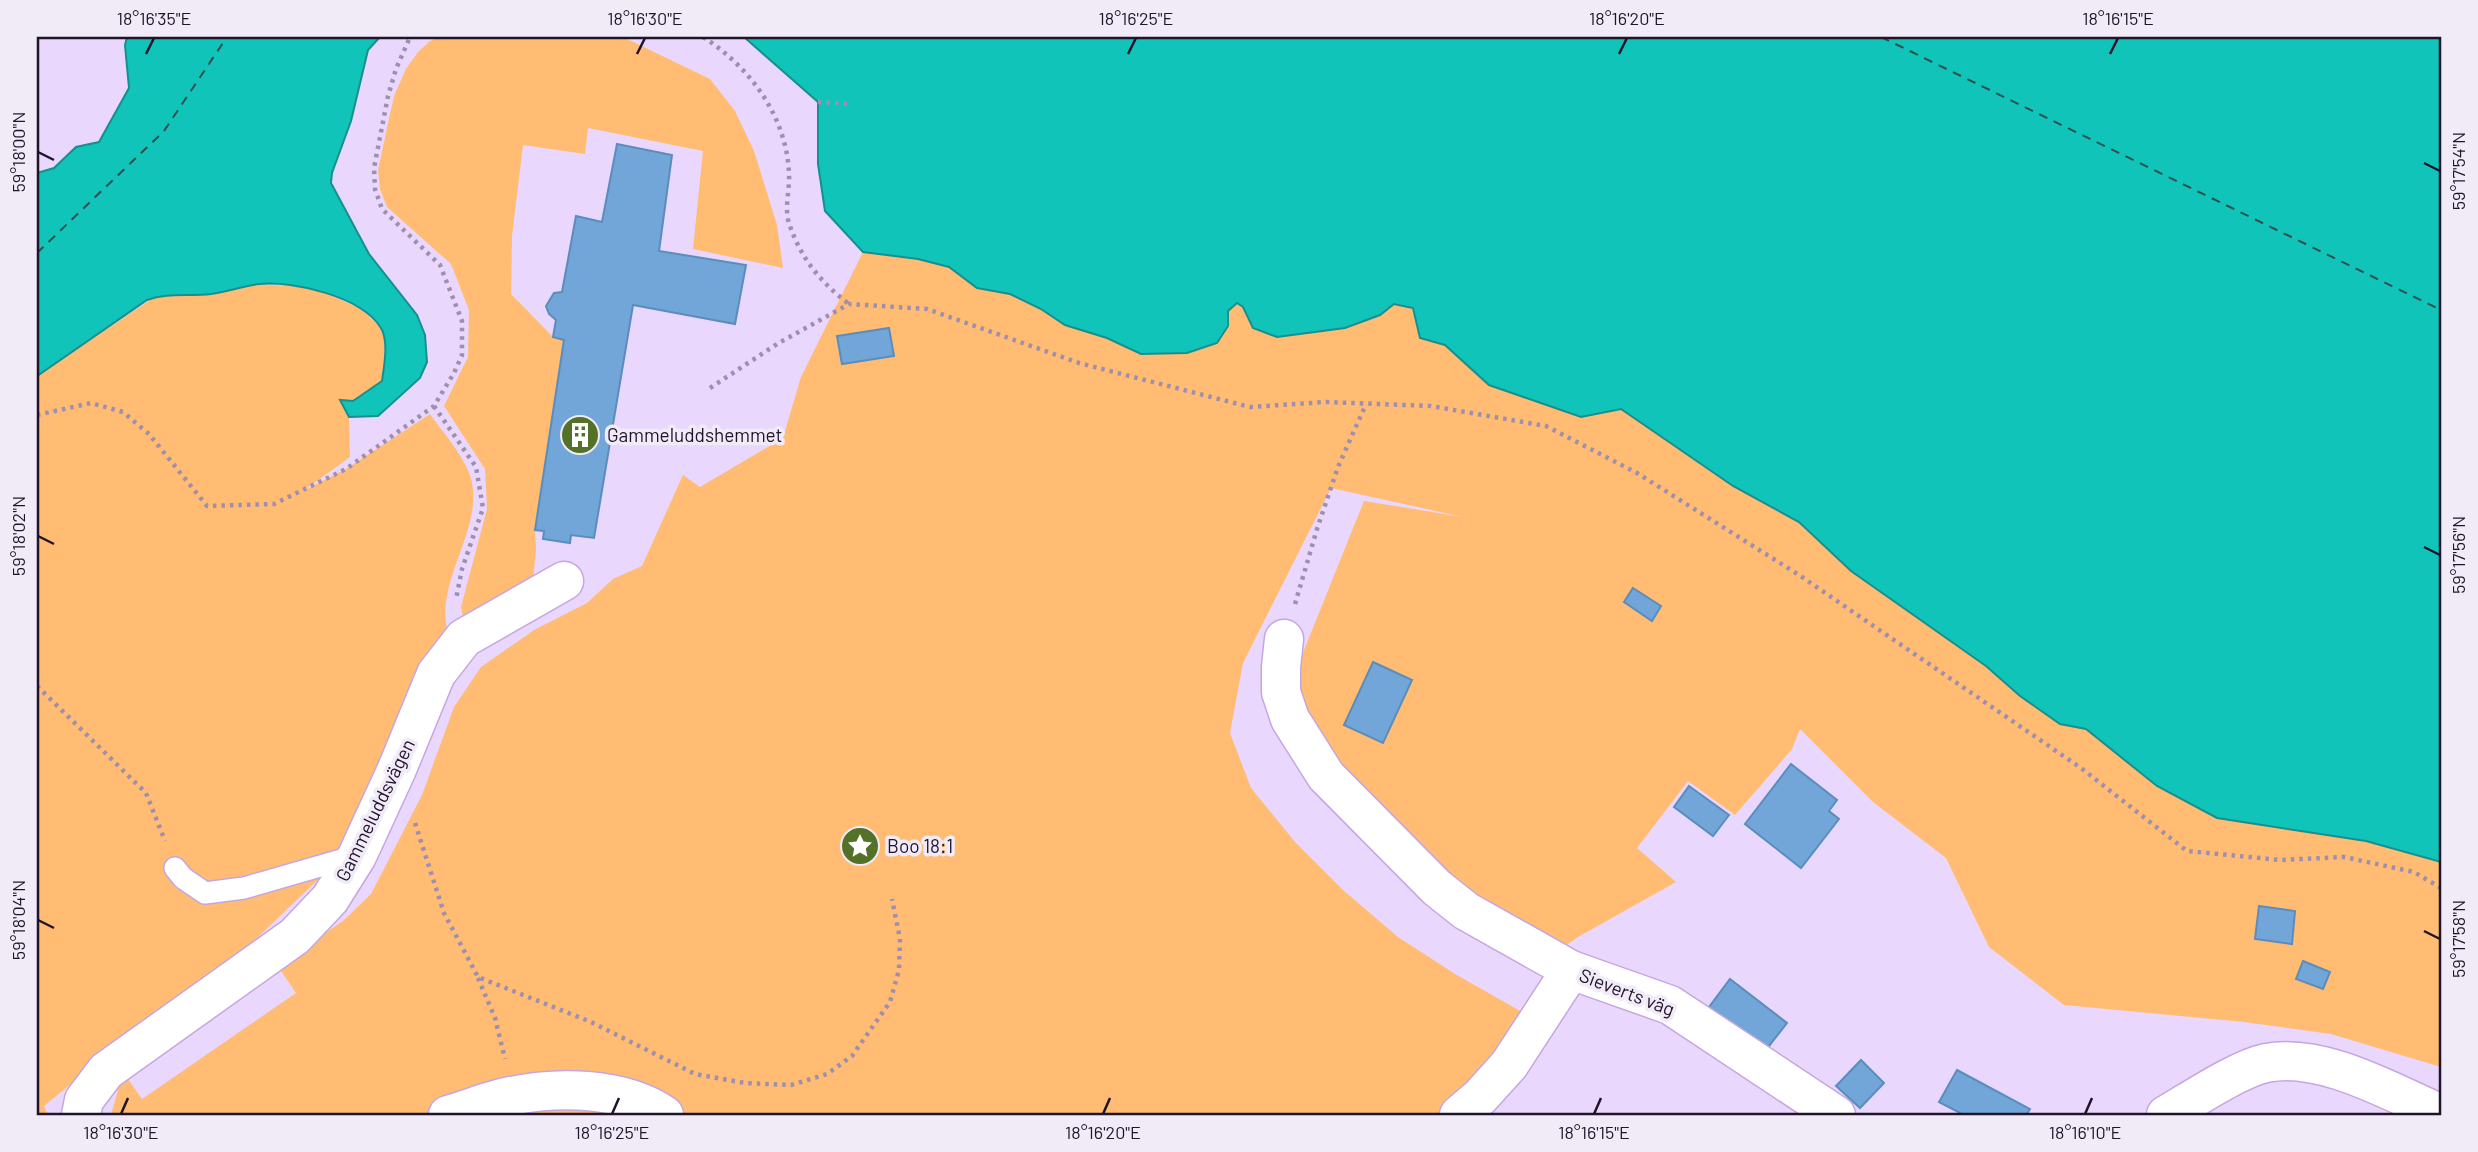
<svg xmlns="http://www.w3.org/2000/svg" width="2478" height="1152" font-family="Barlow,sans-serif">
	<style>
		.green { fill: #ffbc72 }
		.water { fill: #11c4ba; stroke: #168f8f; stroke-width: 2 }
		.lines { fill: none; stroke-linecap: round; stroke-linejoin: round }
		.ferry { stroke: #31504d; stroke-width: 2; stroke-dasharray: 9 7; stroke-linecap: butt }
		.building { fill: #73a6d8; stroke: #5a8dbd; stroke-width: 2 }
		.lane-casing { stroke: #c5a6e2; stroke-width: 24 }
		.street-casing { stroke: #c5a6e2; stroke-width: 41 }
		.path { stroke: #9f8faf; stroke-width: 4.5; stroke-dasharray: 3.5 5; stroke-linecap: butt }
		.lane { stroke: #fff; stroke-width: 21 }
		.street { stroke: #fff; stroke-width: 38 }
		.ticks { fill: none; stroke: #20142b; stroke-width: 2.5 }
		.labels { text-anchor: middle; stroke-width: 7; stroke-linejoin: round; paint-order: stroke }
		.poi-label { font-size: 19px; fill: #20142b; stroke: #f1eaf7; text-anchor: start }
		.street-label { font-size: 19px; fill: #20142b; stroke: #f1eaf7 }
		.neatline { fill: none; stroke: #20142b; stroke-width: 2.5 }
		.ticks-label { font-size: 18px; text-anchor: middle; fill: #20142b }
	</style>
	<rect width="100%" height="100%" fill="#ead7fd"/>
	<g class="green">
		<polygon points="440,37 623,37 710,79 735,111 754,151 777,225 783,268 693,249 703,151 588,128 585,154 523,145 512,236 511,294 553,337 564,340 535,530 536,549 533,581 464,623 461,607 487,509 485,469 444,406 468,357 469,310 451,264 387,207 380,189 378,170 394,96 406,69 418,52 430,41"/>
		<polygon points="863,252 918,259 949,267 977,288 1010,294 1041,309 1065,325 1107,338 1141,354 1228,326 1228,311 1237,303 1243,307 1253,328 1380,315 1394,304 1414,308 1420,337 1445,345 1489,384 1581,417 1621,409 1733,486 1799,522 1851,571 1986,666 2060,724 2086,729 2157,786 2217,818 2366,841 2441,862 2441,1067 2331,1034 2244,1022 2064,1005 1989,947 1946,858 1873,802 1800,729 1792,749 1735,815 1688,781 1637,848 1676,882 1578,937 1558,951 1435,872 1309,731 1292,680 1364,501 1463,517 1331,488 1243,663 1230,733 1251,788 1295,842 1343,890 1398,937 1455,974 1522,1012 1477,1082 1436,1115 453,1115 443,1105 426,1115 111,1115 123,1072 142,1099 296,993 277,965 343,921 371,894 422,795 454,707 481,667 534,630 587,603 613,579 642,566 683,475 700,487 783,438 801,377"/>
		<path d="M260 284 315 288 361 309 382 329 386 356 382 381 353 401 341 400 349 417 350 457 303 491 346 469 430 414C442 431 458 449 467 468 493 522 430 580 449 636L364 811 328 870 236 958 173 1000 44 1106 48 1115H37V376L156 296 209 295Z"/>
	</g>
	<g class="water">
		<path d="M127 37H380L368 50 351 121 332 173 331 183 369 254 417 315 425 335 427 362 420 378 378 416 349 417 340 400 353 401 382 381C384 366 389 342 381 328 361 296 294 281 259 284 243 286 227 292 211 294 190 297 168 292 147 300L37 376V173L54 168 76 147 99 142 129 88 125 45Z"/>
		<polygon points="744,37 2441,37 2441,862 2366,841 2217,818 2157,786 2086,729 2060,724 2020,696 1986,666 1851,571 1799,522 1733,486 1621,409 1581,417 1489,385 1445,345 1420,338 1413,308 1394,304 1380,315 1345,328 1277,337 1253,328 1243,307 1237,303 1228,311 1228,326 1217,343 1187,353 1141,354 1107,338 1065,325 1041,309 1010,294 977,288 949,267 918,259 863,252 825,211 818,164 818,102"/>
	</g>
	<g class="lines">
		<g class="ferry">
			<polyline points="1881,37 2441,310"/>
			<polyline points="37,253 164,131 227,37"/>
		</g>
	</g>
	<g class="building">
		<polygon points="617,144 672,155 659,251 746,265 735,324 633,305 594,538 571,535 570,543 543,539 544,531 535,530 564,340 553,337 556,320 549,314 546,306 554,293 562,292 576,216 602,222"/>
		<polygon points="889,328 894,356 842,364 837,336"/>
		<polygon points="1633,588 1661,606 1652,621 1624,602"/>
		<polygon points="1373,662 1412,680 1383,743 1344,725"/>
		<polygon points="1791,764 1837,800 1829,811 1839,819 1801,868 1745,824"/>
		<polygon points="1689,786 1729,815 1713,836 1674,807"/>
		<polygon points="2259,906 2295,911 2292,944 2255,939"/>
		<polygon points="2303,961 2330,972 2323,989 2296,979"/>
		<polygon points="1730,979 1787,1023 1762,1055 1706,1011"/>
		<polygon points="1861,1060 1884,1083 1860,1108 1836,1086"/>
		<polygon points="1957,1070 2030,1109 2026,1115 1964,1115 1939,1102"/>
	</g>
	<g class="lines">
		<defs>
			<polyline id="lane" points="175,868 183,878 205,893 244,888 355,856"/>
			<g id="street">
				<polyline points="1284,639 1281,667 1281,692 1290,719 1326,776 1437,888 1466,911 1571,970"/>
				<polyline points="81,1115 84,1100 106,1071 295,936 330,899 357,856 397,769 436,674 464,638 564,581"/>
				<path d="M448 1115C469 1109 490 1100 511 1096 559 1086 623 1087 664 1115"/>
				<polyline points="1459,1115 1480,1097 1509,1065 1571,970 1670,1005 1836,1115"/>
				<path d="M2166 1115C2192 1100 2238 1069 2266 1063 2321 1052 2389 1091 2439 1113"/>
			</g>
		</defs>
		<use href="#lane" class="lane-casing"/>
		<use href="#street" class="street-casing"/>
		<g class="path">
			<path d="M703 37C750 67 787 117 789 174 790 189 784 208 789 223 800 257 820 282 849 304"/>
			<polyline points="818,102 850,104"/>
			<polyline points="710,388 777,344 849,304 927,309 1079,363 1250,407 1326,402 1431,406 1546,426 1637,473 1799,575 2081,768 2187,851 2280,860 2344,857 2414,872 2441,888"/>
			<polyline points="434,406 476,467 483,508 462,569 456,599"/>
			<polyline points="37,415 91,403 123,412 149,434 207,506 274,504 346,469 434,406 454,373 462,355 462,321 440,265 382,209 375,189 374,168 388,96 396,69 410,37"/>
			<polyline points="1295,604 1317,529 1338,467 1366,404"/>
			<polyline points="37,686 146,793 165,841"/>
			<polyline points="415,823 444,913 478,977 591,1022 695,1074 745,1083 791,1085 827,1074 852,1056 890,1002 899,970 900,939 892,899"/>
			<polyline points="478,978 495,1018 505,1059"/>
		</g>
		<use href="#lane" class="lane"/>
		<use href="#street" class="street"/>
	</g>
	<path class="ticks" d="M146 54 154 38M637 54 645 38M1128 54 1136 38M1619 54 1627 38M2110 54 2118 38M38 152 54 160M2424 163 2440 171M38 536 54 544M2424 547 2440 555M38 920 54 928M2424 931 2440 939M121 1114 128 1098M612 1114 619 1098M1103 1114 1110 1098M1594 1114 1601 1098M2085 1114 2092 1098"/>
	<defs>
		<symbol id="building-disc" viewBox="-11 -11 22 22"><circle r="9.5" fill="#537127" stroke="#f1eaf7"/><path d="M-4-6H4V6H1V3H-1V6H-4ZM-2.5-4.3h1.7v1.8h-1.7ZM.8-4.3h1.7v1.8H.8ZM-2.5-1h1.7V.8h-1.7ZM.8-1h1.7V.8H.8Z" fill="#fff"/></symbol>
		<symbol id="sight-disc" viewBox="-11 -11 22 22"><circle r="9.5" fill="#537127" stroke="#f1eaf7"/><path d="M0-6L1.8-2.2L6-1.7L2.9 1.2L3.7 5.4L0 3.3L-3.7 5.4L-2.9 1.2L-6-1.7L-1.8-2.2Z" fill="#fff"/></symbol>
	</defs>
	<g fill-rule="evenodd">
		<use href="#building-disc" x="558" y="413" width="44" height="44"/>
		<use href="#sight-disc" x="838" y="824" width="44" height="44"/>
	</g>
	<g class="labels">
		<g class="poi-label">
			<text x="607" y="442">Gammeluddshemmet</text>
			<text x="887" y="853">Boo 18:1</text>
		</g>
		<g class="street-label">
			<text transform="translate(375 810) rotate(-64)" y="7">Gammeluddsvägen</text>
			<text transform="translate(1627 992) rotate(21)" y="7">Sieverts väg</text>
		</g>
	</g>
	<rect width="2478" height="1152" fill="none" stroke="#f1eaf7" stroke-width="77"/>
	<rect x="38" y="38" width="2402" height="1076" class="neatline"/>
	<g class="ticks-label">
		<text x="154" y="25">18°16'35"E</text>
		<text x="645" y="25">18°16'30"E</text>
		<text x="1136" y="25">18°16'25"E</text>
		<text x="1627" y="25">18°16'20"E</text>
		<text x="2118" y="25">18°16'15"E</text>
		<text transform="translate(19 152) rotate(-90)" y="6">59°18'00"N</text>
		<text transform="translate(2459 171) rotate(-90)" y="6">59°17'54"N</text>
		<text transform="translate(19 536) rotate(-90)" y="6">59°18'02"N</text>
		<text transform="translate(2459 555) rotate(-90)" y="6">59°17'56"N</text>
		<text transform="translate(19 920) rotate(-90)" y="6">59°18'04"N</text>
		<text transform="translate(2459 939) rotate(-90)" y="6">59°17'58"N</text>
		<text x="121" y="1139">18°16'30"E</text>
		<text x="612" y="1139">18°16'25"E</text>
		<text x="1103" y="1139">18°16'20"E</text>
		<text x="1594" y="1139">18°16'15"E</text>
		<text x="2085" y="1139">18°16'10"E</text>
	</g>
</svg>
